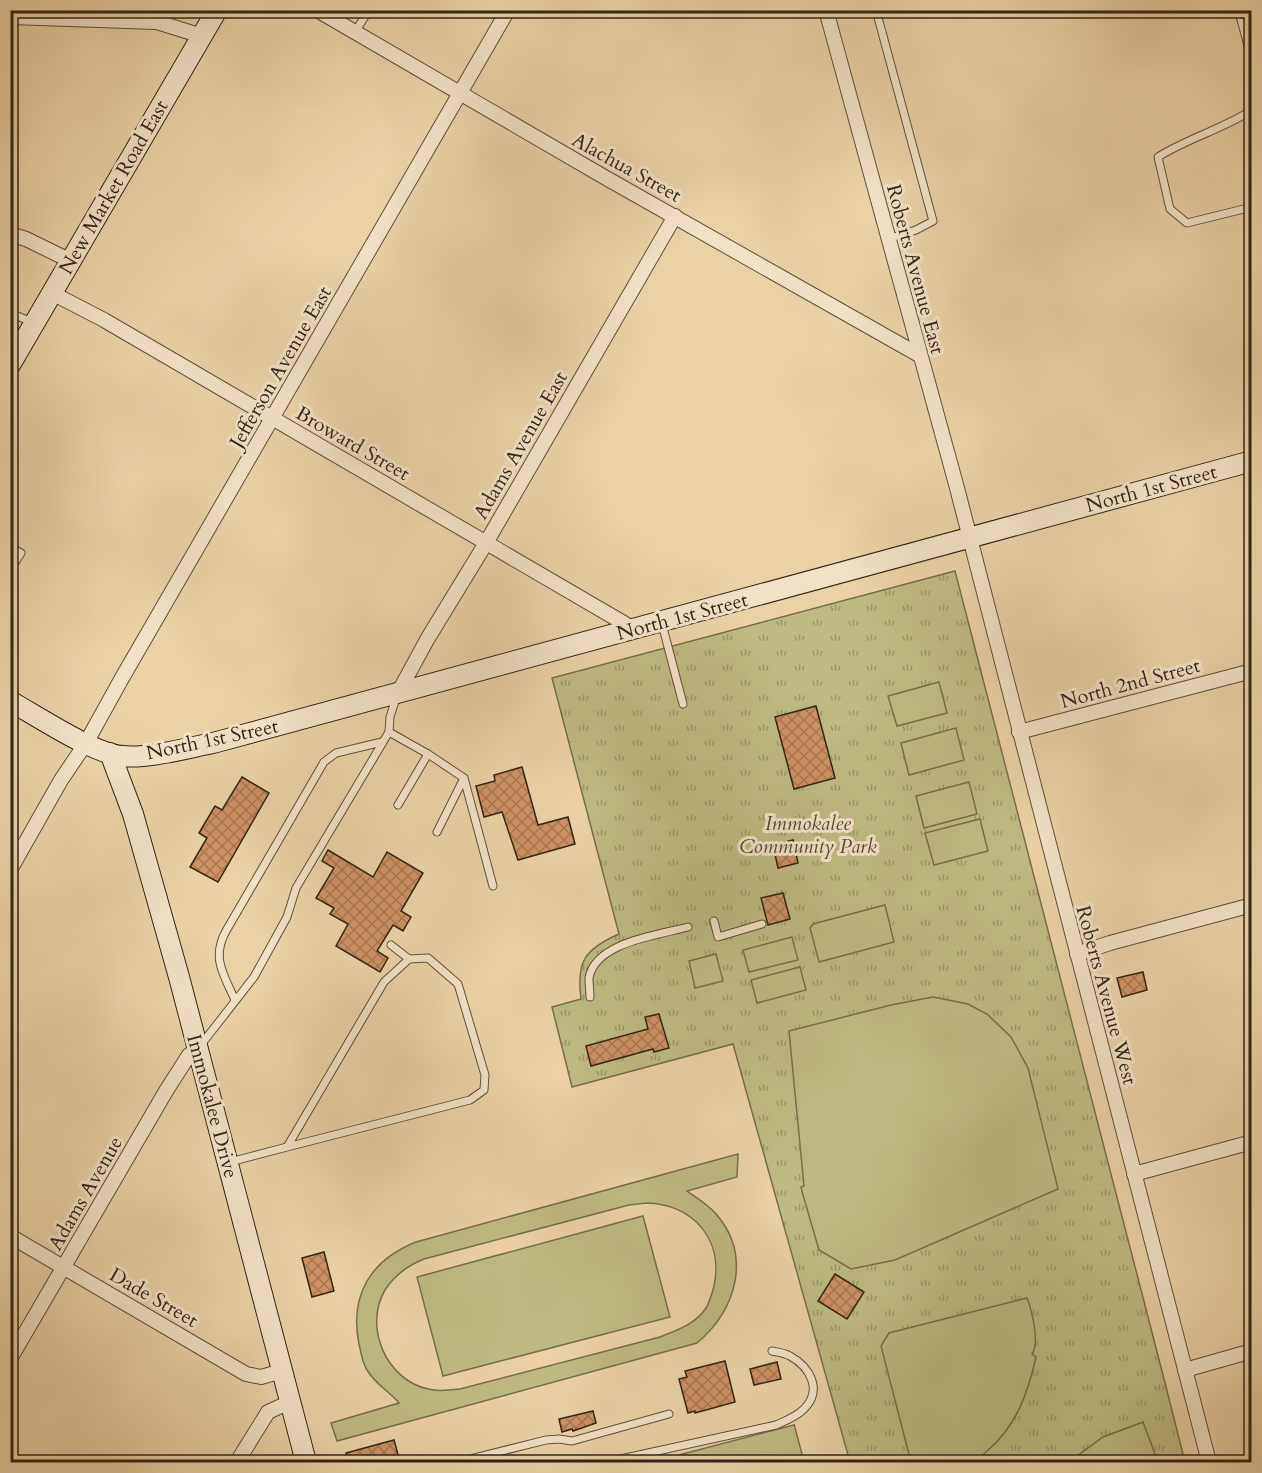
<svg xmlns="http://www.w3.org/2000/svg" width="1262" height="1473" font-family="Cardo,serif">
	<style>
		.grass { fill: url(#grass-tufts); stroke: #786f4c; stroke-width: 1.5 }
		.pitch { fill: #beba83; stroke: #786f4c; stroke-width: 1.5; fill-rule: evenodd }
		.building { fill: url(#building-cross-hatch); stroke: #322414; stroke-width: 1.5 }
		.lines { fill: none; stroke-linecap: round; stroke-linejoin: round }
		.lane-casing { stroke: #604f39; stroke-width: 9 }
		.street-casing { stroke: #604f39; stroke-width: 16 }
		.secondary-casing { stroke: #322414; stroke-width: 22 }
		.lane { stroke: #f3e1c6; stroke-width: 7 }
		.street { stroke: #f3e1c6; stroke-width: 14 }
		.secondary { stroke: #f3e1c6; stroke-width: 20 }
		.labels { text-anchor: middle; stroke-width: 6; stroke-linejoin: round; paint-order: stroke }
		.street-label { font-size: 20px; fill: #322414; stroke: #f3e1c6 }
		.park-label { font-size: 20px; font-style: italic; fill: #554a30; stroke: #f3e1c6 }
	</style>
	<defs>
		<pattern id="grass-tufts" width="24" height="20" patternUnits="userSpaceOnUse" patternTransform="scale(1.5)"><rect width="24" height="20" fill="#beba83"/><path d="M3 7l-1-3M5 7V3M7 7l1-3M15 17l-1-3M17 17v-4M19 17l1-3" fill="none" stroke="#9b976a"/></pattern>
		<pattern id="building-cross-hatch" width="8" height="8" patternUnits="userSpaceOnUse" patternTransform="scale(1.5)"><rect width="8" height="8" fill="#cd9266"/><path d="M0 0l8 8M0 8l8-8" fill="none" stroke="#a77753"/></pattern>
	</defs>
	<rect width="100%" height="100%" fill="#ecd1a7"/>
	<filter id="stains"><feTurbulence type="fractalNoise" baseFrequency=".00333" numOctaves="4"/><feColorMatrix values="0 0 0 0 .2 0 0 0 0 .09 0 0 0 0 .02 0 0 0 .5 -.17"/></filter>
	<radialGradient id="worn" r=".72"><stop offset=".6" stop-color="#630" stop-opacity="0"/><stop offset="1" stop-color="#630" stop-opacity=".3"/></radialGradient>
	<path class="grass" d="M955 571 1163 1375 1185 1462H850L733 1044 572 1087 552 1007 581 999C576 961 585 949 619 934L552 678Z"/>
	<g class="pitch">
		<polygon points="939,682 947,713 897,726 888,696"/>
		<polygon points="956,728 964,760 909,775 901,743"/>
		<polygon points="969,782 977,814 924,828 916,796"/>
		<polygon points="980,819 988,851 934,865 925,833"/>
		<polygon points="885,905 894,942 819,962 810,928 813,924"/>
		<polygon points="792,937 798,960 749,972 743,950"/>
		<polygon points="716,954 723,981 695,988 689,961"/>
		<polygon points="800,967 806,990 757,1003 751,980"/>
		<polygon points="933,997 968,1004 987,1014 1011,1037 1028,1068 1058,1189 895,1260 851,1269 819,1250 803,1195 801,1187 804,1186 789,1031 891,1005"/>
		<path d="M738 1154 737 1177 687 1191C697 1198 709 1205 717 1215 752 1257 736 1310 697 1343L337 1441 331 1423 399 1403C389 1391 376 1385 367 1370 362 1362 361 1353 359 1344 349 1295 371 1260 416 1242ZM647 1203C693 1204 724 1240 714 1286 712 1293 710 1302 706 1308 696 1324 677 1330 660 1337L460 1389C449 1390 439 1392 428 1389 387 1380 363 1328 385 1290 394 1276 409 1265 424 1259L629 1205Z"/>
		<polygon points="643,1216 670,1317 443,1376 417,1277"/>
		<path d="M1027 1298C1032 1311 1040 1343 1032 1354L1036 1357C1028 1393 1016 1427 987 1451 983 1455 978 1460 972 1462 961 1465 924 1463 911 1462L881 1346 889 1333Z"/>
		<polygon points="1143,1422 1158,1462 1069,1462 1103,1437"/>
		<polygon points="794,1424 804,1462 652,1462 794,1425"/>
	</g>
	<g class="building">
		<polygon points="816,706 835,778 794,789 775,717"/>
		<polygon points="522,767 538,825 568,817 575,844 518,860 502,812 484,817 476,786 495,781 494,775"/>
		<polygon points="242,777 269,793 218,882 190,867 207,838 199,833 215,806 222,810"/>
		<polygon points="793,840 798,863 778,868 773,845"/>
		<polygon points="328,850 373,877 387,852 423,873 401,911 411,917 403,931 393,925 377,951 388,958 380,972 336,946 348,924 330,914 334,908 316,898 334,868 322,861"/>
		<polygon points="783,893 790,919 768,925 761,898"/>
		<polygon points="1143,972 1147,990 1122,997 1117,978"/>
		<polygon points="659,1014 669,1048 654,1052 653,1049 591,1066 586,1046 648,1029 645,1017"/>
		<polygon points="324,1252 334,1291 312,1297 302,1258"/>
		<polygon points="835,1274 864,1292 847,1319 818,1301"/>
		<polygon points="725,1361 735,1402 695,1413 695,1411 688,1413 679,1379 687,1377 685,1371"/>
		<polygon points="777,1362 781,1379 754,1385 750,1369"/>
		<polygon points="593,1411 596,1423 573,1431 572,1429 562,1432 559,1419"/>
		<polygon points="394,1440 400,1462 348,1462 346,1453"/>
	</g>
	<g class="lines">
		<defs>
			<g id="lane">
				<polyline points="876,10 933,221 916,230 888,239"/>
				<polyline points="355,32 369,10"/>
				<path d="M1252 110C1223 129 1188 138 1158 157L1170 209 1187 223 1252 207"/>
				<polyline points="10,313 32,322"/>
				<polyline points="10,547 21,553 10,571"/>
				<polyline points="662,624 683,704"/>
				<polyline points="389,732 428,754 398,805"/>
				<polyline points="428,754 464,778 437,832"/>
				<polyline points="464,778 493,886"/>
				<polyline points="714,921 718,937 762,924"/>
				<polyline points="391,945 409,959"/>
				<path d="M590 997C590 991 589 984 589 978 595 942 659 935 688 927"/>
				<path d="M235 1000C224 975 211 958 226 931L324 762 336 753 382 742"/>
				<polyline points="200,1046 254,977 287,917 296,888 389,732 390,717 397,695"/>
				<polyline points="230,1162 287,1147 384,982 409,959 428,958 458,984 485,1075 484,1090 470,1100 287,1147"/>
				<polyline points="458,1462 546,1440 559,1439 572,1441 669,1414"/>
				<path d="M607 1462 776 1425C785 1421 796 1417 804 1409 823 1390 810 1367 790 1356 785 1353 778 1352 772 1351"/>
			</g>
			<g id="street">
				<polyline points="317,10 606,178 919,355"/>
				<polyline points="826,10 957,488 1209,1462"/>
				<polyline points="1242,10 1252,47"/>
				<polyline points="10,17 157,22 202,36"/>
				<polyline points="10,234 26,239 71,261"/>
				<polyline points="52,293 104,320 634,629"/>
				<polyline points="398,693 428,638 486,543 675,216"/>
				<polyline points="1019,732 1252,671"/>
				<polyline points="10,870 61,780 86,743 122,678 508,10"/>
				<polyline points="1077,954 1110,943 1252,905"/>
				<polyline points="1134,1174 1252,1142"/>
				<polyline points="10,1236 246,1374 261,1377 282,1371"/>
				<polyline points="10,1359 166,1091 189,1055 198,1050"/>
				<polyline points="1185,1370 1252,1351"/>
				<polyline points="237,1462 268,1412 290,1402"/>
			</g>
			<g id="secondary">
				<polyline points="10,365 217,10"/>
				<path d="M10 701C37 716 94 754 122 756 147 759 187 748 213 743L1252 461"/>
				<polyline points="110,753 133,814 179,977 306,1462"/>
			</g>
		</defs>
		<use href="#lane" class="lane-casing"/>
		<use href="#street" class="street-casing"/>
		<use href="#secondary" class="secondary-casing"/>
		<use href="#lane" class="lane"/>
		<use href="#street" class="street"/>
		<use href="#secondary" class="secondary"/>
	</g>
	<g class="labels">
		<g class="street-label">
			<text transform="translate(627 167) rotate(29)" y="7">Alachua Street</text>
			<text transform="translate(113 187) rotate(-60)" y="7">New Market Road East</text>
			<text transform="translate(916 269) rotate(75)" y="7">Roberts Avenue East</text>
			<text transform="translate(280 367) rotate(-60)" y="7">Jefferson Avenue East</text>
			<text transform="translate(353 443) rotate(30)" y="7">Broward Street</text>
			<text transform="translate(520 445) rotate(-60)" y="7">Adams Avenue East</text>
			<text transform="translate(1151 488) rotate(-15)" y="7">North 1st Street</text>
			<text transform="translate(682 616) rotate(-15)" y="7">North 1st Street</text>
			<text transform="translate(1130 683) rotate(-15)" y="7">North 2nd Street</text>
			<text transform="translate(212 739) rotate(-12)" y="7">North 1st Street</text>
			<text transform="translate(1107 995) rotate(75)" y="7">Roberts Avenue West</text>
			<text transform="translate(213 1106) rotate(75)" y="7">Immokalee Drive</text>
			<text transform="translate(85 1193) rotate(-60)" y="7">Adams Avenue</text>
			<text transform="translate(154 1297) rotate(30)" y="7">Dade Street</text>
		</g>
		<g class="park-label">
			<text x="808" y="830">Immokalee<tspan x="808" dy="23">Community Park</tspan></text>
		</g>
	</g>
	<rect width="1262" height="1473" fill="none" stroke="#ecd1a7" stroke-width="36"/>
	<rect x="12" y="12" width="1238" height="1449" fill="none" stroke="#322414" stroke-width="3"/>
	<rect x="18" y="18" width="1226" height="1437" fill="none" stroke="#322414" stroke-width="1.5"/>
	<rect width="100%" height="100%" filter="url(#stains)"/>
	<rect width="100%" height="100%" fill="url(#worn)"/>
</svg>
